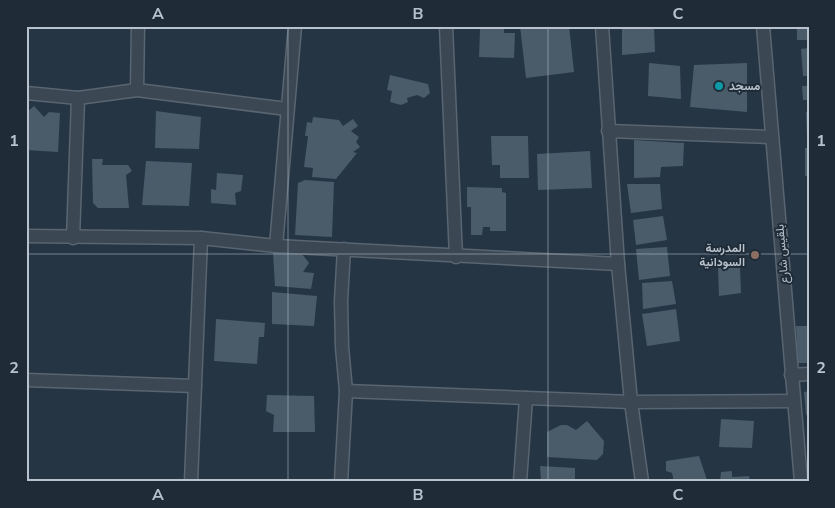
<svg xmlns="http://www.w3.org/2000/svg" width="835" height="508" font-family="'Nunito Sans',Vazirmatn,sans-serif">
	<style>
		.building { fill: #4a5b6a }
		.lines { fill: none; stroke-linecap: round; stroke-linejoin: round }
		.minor-casing { stroke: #596570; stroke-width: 15 }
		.minor { stroke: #3b4753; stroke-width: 12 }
		.grid { fill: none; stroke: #b8c2cd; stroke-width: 1; stroke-opacity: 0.55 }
		.culture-dot { fill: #0f9aa8; stroke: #1f2c38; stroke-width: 2 }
		.education-dot { fill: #8d6e63; stroke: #1f2c38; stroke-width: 2 }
		.labels { text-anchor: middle; stroke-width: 4; stroke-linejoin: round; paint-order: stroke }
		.poi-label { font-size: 12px; font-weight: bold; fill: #b8c2cd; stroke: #1f2c38; text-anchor: start }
		.street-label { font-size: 12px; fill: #b8c2cd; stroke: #1f2c38 }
		.neatline { fill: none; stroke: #b8c2cd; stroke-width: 2 }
		.grid-label { font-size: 16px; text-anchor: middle; font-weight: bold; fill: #b8c2cd }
	</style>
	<rect width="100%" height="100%" fill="#263544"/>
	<g class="building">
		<polygon points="520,26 569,26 574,72 526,78"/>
		<polygon points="622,26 654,26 655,52 622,55"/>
		<rect x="797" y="26" width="12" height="14"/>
		<polygon points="480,29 504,29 504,33 515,33 514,58 479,57"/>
		<polygon points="809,48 809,76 803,76 801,49"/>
		<polygon points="649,63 680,66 681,99 648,96"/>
		<polygon points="747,63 747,112 690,107 694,65"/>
		<polygon points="390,75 428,84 430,93 424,98 417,95 407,98 408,102 401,105 390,102 392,91 387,90"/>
		<polygon points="802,86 809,86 809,100 803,100"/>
		<polygon points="34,106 44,117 49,112 60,113 58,152 26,150 26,113"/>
		<polygon points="156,111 201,117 199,149 155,148"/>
		<polygon points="806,112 809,112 809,138 807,138"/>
		<polygon points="313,117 339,120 343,126 353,119 358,126 351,131 359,137 356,142 360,147 353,152 357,153 336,179 312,177 313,168 304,167 308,136 305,136 307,122 312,123"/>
		<polygon points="491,136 528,136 529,178 500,178 500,165 492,165"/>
		<polygon points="634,140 684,143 683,166 661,167 660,177 634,178"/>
		<rect x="805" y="148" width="4" height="28"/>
		<polygon points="590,151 592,188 538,190 537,154"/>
		<polygon points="92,159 103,159 102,165 128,165 132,171 126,175 129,208 98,208 93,203"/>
		<polygon points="146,161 192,163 189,206 142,205"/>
		<polygon points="217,173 243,175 241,191 235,193 236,205 211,203 211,189 216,190"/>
		<polygon points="305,180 334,182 332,237 295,235 298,183"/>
		<polygon points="627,184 660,184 662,209 631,213"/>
		<polygon points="467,187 502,188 502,192 506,193 506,231 490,231 490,227 483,227 482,235 471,235 471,207 467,207"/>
		<polygon points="663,216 667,240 636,245 633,220"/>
		<polygon points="667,247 670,276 639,280 636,249"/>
		<polygon points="273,253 302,254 309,263 303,272 314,273 311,289 275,286"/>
		<polygon points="740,267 741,293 719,296 718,268"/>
		<polygon points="672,281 676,304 643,309 642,283"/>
		<polygon points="272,292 317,296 314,326 272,324"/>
		<polygon points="676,309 680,341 647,346 642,314"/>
		<polygon points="216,319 265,323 264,337 259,337 257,364 214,361"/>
		<polygon points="796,326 809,326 809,363 798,363"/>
		<polygon points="809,391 809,414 806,415 804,392"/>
		<polygon points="267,395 314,396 315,432 273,432 274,415 266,411"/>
		<polygon points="721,419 754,421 752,448 719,447"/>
		<polygon points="587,421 604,441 603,454 597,460 547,457 547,432 561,425 567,425 576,430"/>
		<polygon points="699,456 707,480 674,482 672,473 666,471 666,461"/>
		<polygon points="540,466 575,468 575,480 541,482"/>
		<polygon points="732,471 732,477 749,476 750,482 720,482 721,472"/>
	</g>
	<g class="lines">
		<defs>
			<g id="minor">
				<polyline points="446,26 456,257"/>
				<polyline points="602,26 618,264 631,402 642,482"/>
				<polyline points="763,26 801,482"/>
				<polyline points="137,90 138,26"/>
				<polyline points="26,93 78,98 137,90 287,109"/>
				<polyline points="608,131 772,137"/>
				<polyline points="26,236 201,238 276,246 618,264"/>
				<polyline points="73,238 78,98"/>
				<polyline points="276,246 295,26"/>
				<polyline points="791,375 809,374"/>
				<polyline points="26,380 195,386"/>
				<polyline points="346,391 631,402 794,401"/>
				<polyline points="191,482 201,238"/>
				<polyline points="341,482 346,391 342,347 341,301 344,249"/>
				<polyline points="520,482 526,398"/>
			</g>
		</defs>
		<use href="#minor" class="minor-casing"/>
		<use href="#minor" class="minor"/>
	</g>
	<path class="grid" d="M288 26V482M548 26V482M26 254H809"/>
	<circle class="culture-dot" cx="719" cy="86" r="5"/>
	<circle class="education-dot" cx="755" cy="255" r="5"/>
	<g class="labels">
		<g class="poi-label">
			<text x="729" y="90">مسجد</text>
			<text x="745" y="252" text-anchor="end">المدرسة<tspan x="745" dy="14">السودانية</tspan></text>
		</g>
		<g class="street-label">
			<text transform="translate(782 254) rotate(-95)" y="4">بلقيس شارع</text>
		</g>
	</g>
	<rect width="835" height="508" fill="none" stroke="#1f2c38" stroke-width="55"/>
	<rect x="28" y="28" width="780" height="452" class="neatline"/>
	<g class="grid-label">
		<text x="158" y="19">A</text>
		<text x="418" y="19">B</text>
		<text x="678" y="19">C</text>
		<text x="14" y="146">1</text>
		<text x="821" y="146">1</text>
		<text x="14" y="373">2</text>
		<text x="821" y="373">2</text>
		<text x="158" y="500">A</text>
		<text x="418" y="500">B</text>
		<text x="678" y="500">C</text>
	</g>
</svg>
